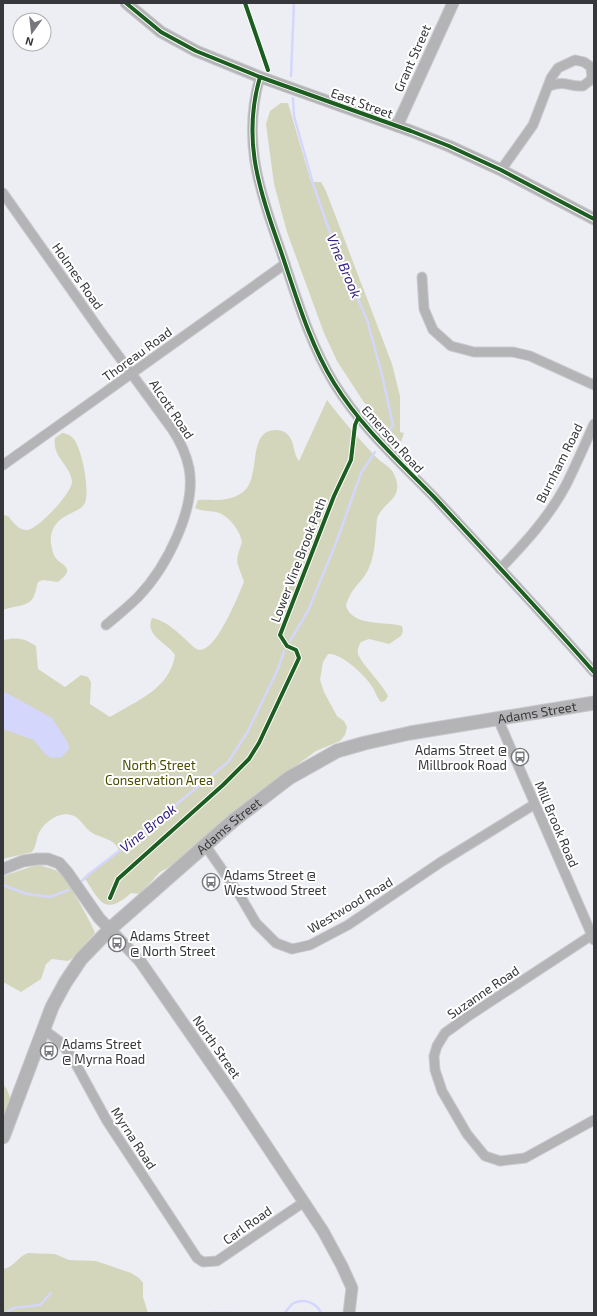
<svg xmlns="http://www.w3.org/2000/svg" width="597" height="1316" font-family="'Exo 2',sans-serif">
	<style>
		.green { fill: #d3d6ba }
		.water { fill: #d4d6fc }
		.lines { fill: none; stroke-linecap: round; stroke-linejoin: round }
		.stream { stroke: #d4d6fc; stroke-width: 2.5 }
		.minor-casing { stroke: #c9cace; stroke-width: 11 }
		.tertiary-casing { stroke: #c9cace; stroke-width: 13 }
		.secondary-casing { stroke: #c9cace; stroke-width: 15 }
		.minor { stroke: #b4b4b6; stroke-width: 9 }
		.tertiary { stroke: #b4b4b6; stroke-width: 11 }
		.secondary { stroke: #b4b4b6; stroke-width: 13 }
		.cycleway-casing { stroke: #fff; stroke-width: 6 }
		.cycleway { stroke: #1b5e20; stroke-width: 4 }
		.labels { text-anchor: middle; stroke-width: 4; stroke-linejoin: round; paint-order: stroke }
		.street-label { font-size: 13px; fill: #36373b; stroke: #fff }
		.poi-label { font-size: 13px; fill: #36373b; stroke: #fff; text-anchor: start }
		.park-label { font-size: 13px; fill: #4a4c00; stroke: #fff }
		.water-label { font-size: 14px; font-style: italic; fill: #342280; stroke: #fff }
	</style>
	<rect width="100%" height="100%" fill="#edeef4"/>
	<g class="green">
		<polygon points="281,103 288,103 311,182 321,182 326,191 392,364 400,396 400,432 404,433 401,442 363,401 337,361 324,333 287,232 274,184 266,124 270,111"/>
		<path d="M327 400C342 420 359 439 377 458 383 464 390 466 394 474 405 498 386 500 378 516 376 520 377 526 376 531 375 543 374 558 368 570 361 584 351 587 346 606 353 627 385 621 402 626L403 631 401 636 389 644 369 639 361 642C359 645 357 649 358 654 363 666 381 682 388 696L385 701 381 702C377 698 376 693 373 688 367 677 341 652 328 654L323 662 320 680 324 692 337 716 344 721 347 727 345 735 340 741 316 751 271 784 221 823 202 844 181 860 160 872 140 894 131 893C104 917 100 901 84 877L119 851C116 840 103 838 94 834 86 830 83 822 76 817 62 808 43 822 38 835 36 841 36 847 32 852L3 859V640C16 637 25 638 36 646L38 669 65 687 81 675 88 677 91 682 90 704 110 717C136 701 170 689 175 655 168 643 144 636 152 618 169 621 182 637 195 648 213 662 239 593 244 582 237 560 234 565 242 542 240 531 230 517 219 513 211 510 203 512 195 508L198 500C214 499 228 503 243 492 262 478 246 430 276 430 281 430 286 432 289 436 295 444 293 454 299 461Z"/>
		<path d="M62 433C67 434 69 434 73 438 82 448 90 490 85 503 80 514 55 513 51 536 50 541 52 552 55 557 62 567 77 567 58 582L43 580 38 582C36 587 36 593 33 598 28 607 12 606 3 610V515L8 516C13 522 18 530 27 530 37 530 72 493 72 482 71 465 52 458 55 438Z"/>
		<path d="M37 865C46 867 54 868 61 874 66 878 94 927 95 933L74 957 68 961 52 959 46 964 41 979 21 992 3 982V876Z"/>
		<path d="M3 1084C15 1099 9 1106 3 1123Z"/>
		<path d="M28 1253 55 1254 69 1260 96 1261 131 1273 139 1278 143 1283V1297L148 1313H3V1269C15 1267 17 1257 28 1253Z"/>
	</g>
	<polygon class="water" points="3,691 52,718 68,743 69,749 62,757 51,758 44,753 34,740 3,729"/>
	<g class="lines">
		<g class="stream">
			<polyline points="291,76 294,3"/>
			<polyline points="293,98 294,116 313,184 334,244 367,320 382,375 393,425 387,433"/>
			<polyline points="290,641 308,611 337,540 361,473 375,452"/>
			<polyline points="82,881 89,874 119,851 228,762 247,733 278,669 284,651"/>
			<polyline points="3,885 27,894 50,897 68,890"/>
			<polyline points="6,1313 13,1308 40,1305 51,1293"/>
			<polyline points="212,1313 230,1313"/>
			<path d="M285 1313C288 1309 290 1305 294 1303 304 1298 317 1303 321 1313"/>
		</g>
		<defs>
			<g id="minor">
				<path d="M260 77C243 136 257 184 277 240 294 288 307 339 334 383 361 427 399 461 435 498 489 556 542 613 594 672"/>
				<path d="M501 170 533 125 551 78 558 68 575 60 584 62 591 67 592 79 583 86C567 87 568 80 549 86"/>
				<path d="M3 193 101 332 172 429C180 441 186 453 189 468 197 508 166 568 138 597 128 607 117 616 106 625"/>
				<polyline points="422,277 424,309 433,330 451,346 474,352 513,352 530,356 594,385"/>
				<polyline points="3,465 285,264"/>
				<path d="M500 569C525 543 549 517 566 485 576 465 585 444 594 424"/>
				<polyline points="498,719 594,940"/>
				<polyline points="205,845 239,894 256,923 276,943 292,949 310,945 348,925 441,862 535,804"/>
				<polyline points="592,935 467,1017 445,1033 437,1046 434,1056 435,1070 442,1091 467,1134 485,1156 500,1161 525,1158 594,1120"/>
				<polyline points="43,1029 59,1041 72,1057 107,1121 197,1258 203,1262 217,1261 304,1202"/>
			</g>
			<g id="tertiary">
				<polyline points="126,3 161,32 196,51 260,77 411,131 449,146 501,170 594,219"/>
				<polyline points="397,126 453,3"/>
				<polyline points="3,869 23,861 37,859 48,859 59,863 67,872 99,918 140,961 235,1098 323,1231 342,1266 352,1288 349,1313"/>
			</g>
			<g id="secondary">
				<path id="s1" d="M3 1137 52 1007 65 983 81 959 110 929 234 820 289 778 337 751 365 743 410 733 594 703"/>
			</g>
		</defs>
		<use href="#minor" class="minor-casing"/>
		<use href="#tertiary" class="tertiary-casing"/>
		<use href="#secondary" class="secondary-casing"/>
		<use href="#minor" class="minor"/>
		<use href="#tertiary" class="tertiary"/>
		<use href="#secondary" class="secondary"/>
		<defs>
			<g id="cycleway">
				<polyline points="126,3 161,32 196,51 260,77 411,131 449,146 501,170 594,219"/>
				<polyline points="245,3 268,70"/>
				<path d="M260 77C243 136 257 184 277 240 294 288 307 339 334 383 361 427 399 461 435 498 489 556 542 613 594 672"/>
				<polyline points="110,898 118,879 223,785 249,759 259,743 299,658 296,650 287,646 280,635 334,496 351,460 355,425 358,418"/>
			</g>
		</defs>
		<use href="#cycleway" class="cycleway-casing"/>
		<use href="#cycleway" class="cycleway"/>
	</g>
	<defs>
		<symbol id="bus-ring" viewBox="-11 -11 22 22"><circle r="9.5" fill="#fff" stroke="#76777c" stroke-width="1.5"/><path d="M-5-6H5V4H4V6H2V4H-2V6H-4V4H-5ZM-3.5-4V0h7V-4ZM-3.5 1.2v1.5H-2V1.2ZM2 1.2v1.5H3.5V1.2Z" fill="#76777c"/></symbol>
	</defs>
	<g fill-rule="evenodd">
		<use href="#bus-ring" x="510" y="747" width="20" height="20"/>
		<use href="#bus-ring" x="201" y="872" width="20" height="20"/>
		<use href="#bus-ring" x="107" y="933" width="20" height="20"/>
		<use href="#bus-ring" x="39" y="1041" width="20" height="20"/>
	</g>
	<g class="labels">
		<g class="street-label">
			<text transform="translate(412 58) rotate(-66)" y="5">Grant Street</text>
			<text transform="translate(362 103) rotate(20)" y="5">East Street</text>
			<text transform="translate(78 276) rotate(55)" y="5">Holmes Road</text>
			<text transform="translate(137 354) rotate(-36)" y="5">Thoreau Road</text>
			<text transform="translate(172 409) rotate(56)" y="5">Alcott Road</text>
			<text transform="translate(393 439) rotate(48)" y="5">Emerson Road</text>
			<text transform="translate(559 463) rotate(-63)" y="5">Burnham Road</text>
			<text transform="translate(298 560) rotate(-69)" y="5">Lower Vine Brook Path</text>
			<text dy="5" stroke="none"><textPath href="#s1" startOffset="730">Adams Street</textPath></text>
			<text transform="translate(557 824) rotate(67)" y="5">Mill Brook Road</text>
			<text dy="5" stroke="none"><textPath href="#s1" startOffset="394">Adams Street</textPath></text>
			<text transform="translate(350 905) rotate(-31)" y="5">Westwood Road</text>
			<text transform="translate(483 992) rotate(-34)" y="5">Suzanne Road</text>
			<text transform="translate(217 1047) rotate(55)" y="5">North Street</text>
			<text transform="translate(134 1138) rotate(57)" y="5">Myrna Road</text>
			<text transform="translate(247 1225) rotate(-35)" y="5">Carl Road</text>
		</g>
		<g class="poi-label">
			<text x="507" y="755" text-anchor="end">Adams Street @<tspan x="507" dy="15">Millbrook Road</tspan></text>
			<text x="224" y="880">Adams Street @<tspan x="224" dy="15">Westwood Street</tspan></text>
			<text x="130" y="941">Adams Street<tspan x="130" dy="15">@ North Street</tspan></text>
			<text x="62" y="1049">Adams Street<tspan x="62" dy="15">@ Myrna Road</tspan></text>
		</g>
		<g class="park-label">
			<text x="159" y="770">North Street<tspan x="159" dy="15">Conservation Area</tspan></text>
		</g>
		<g class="water-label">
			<text transform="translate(344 266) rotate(67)" y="5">Vine Brook</text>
			<text transform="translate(148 828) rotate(-39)" y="5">Vine Brook</text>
		</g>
	</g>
	<rect width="597" height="1316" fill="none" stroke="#36373b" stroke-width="8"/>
	<g transform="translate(32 32) rotate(195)"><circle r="19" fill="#ffffff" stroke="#afafb1"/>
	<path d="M0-3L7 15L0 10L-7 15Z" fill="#76777c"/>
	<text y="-6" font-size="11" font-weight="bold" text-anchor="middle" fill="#36373b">N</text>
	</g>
</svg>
